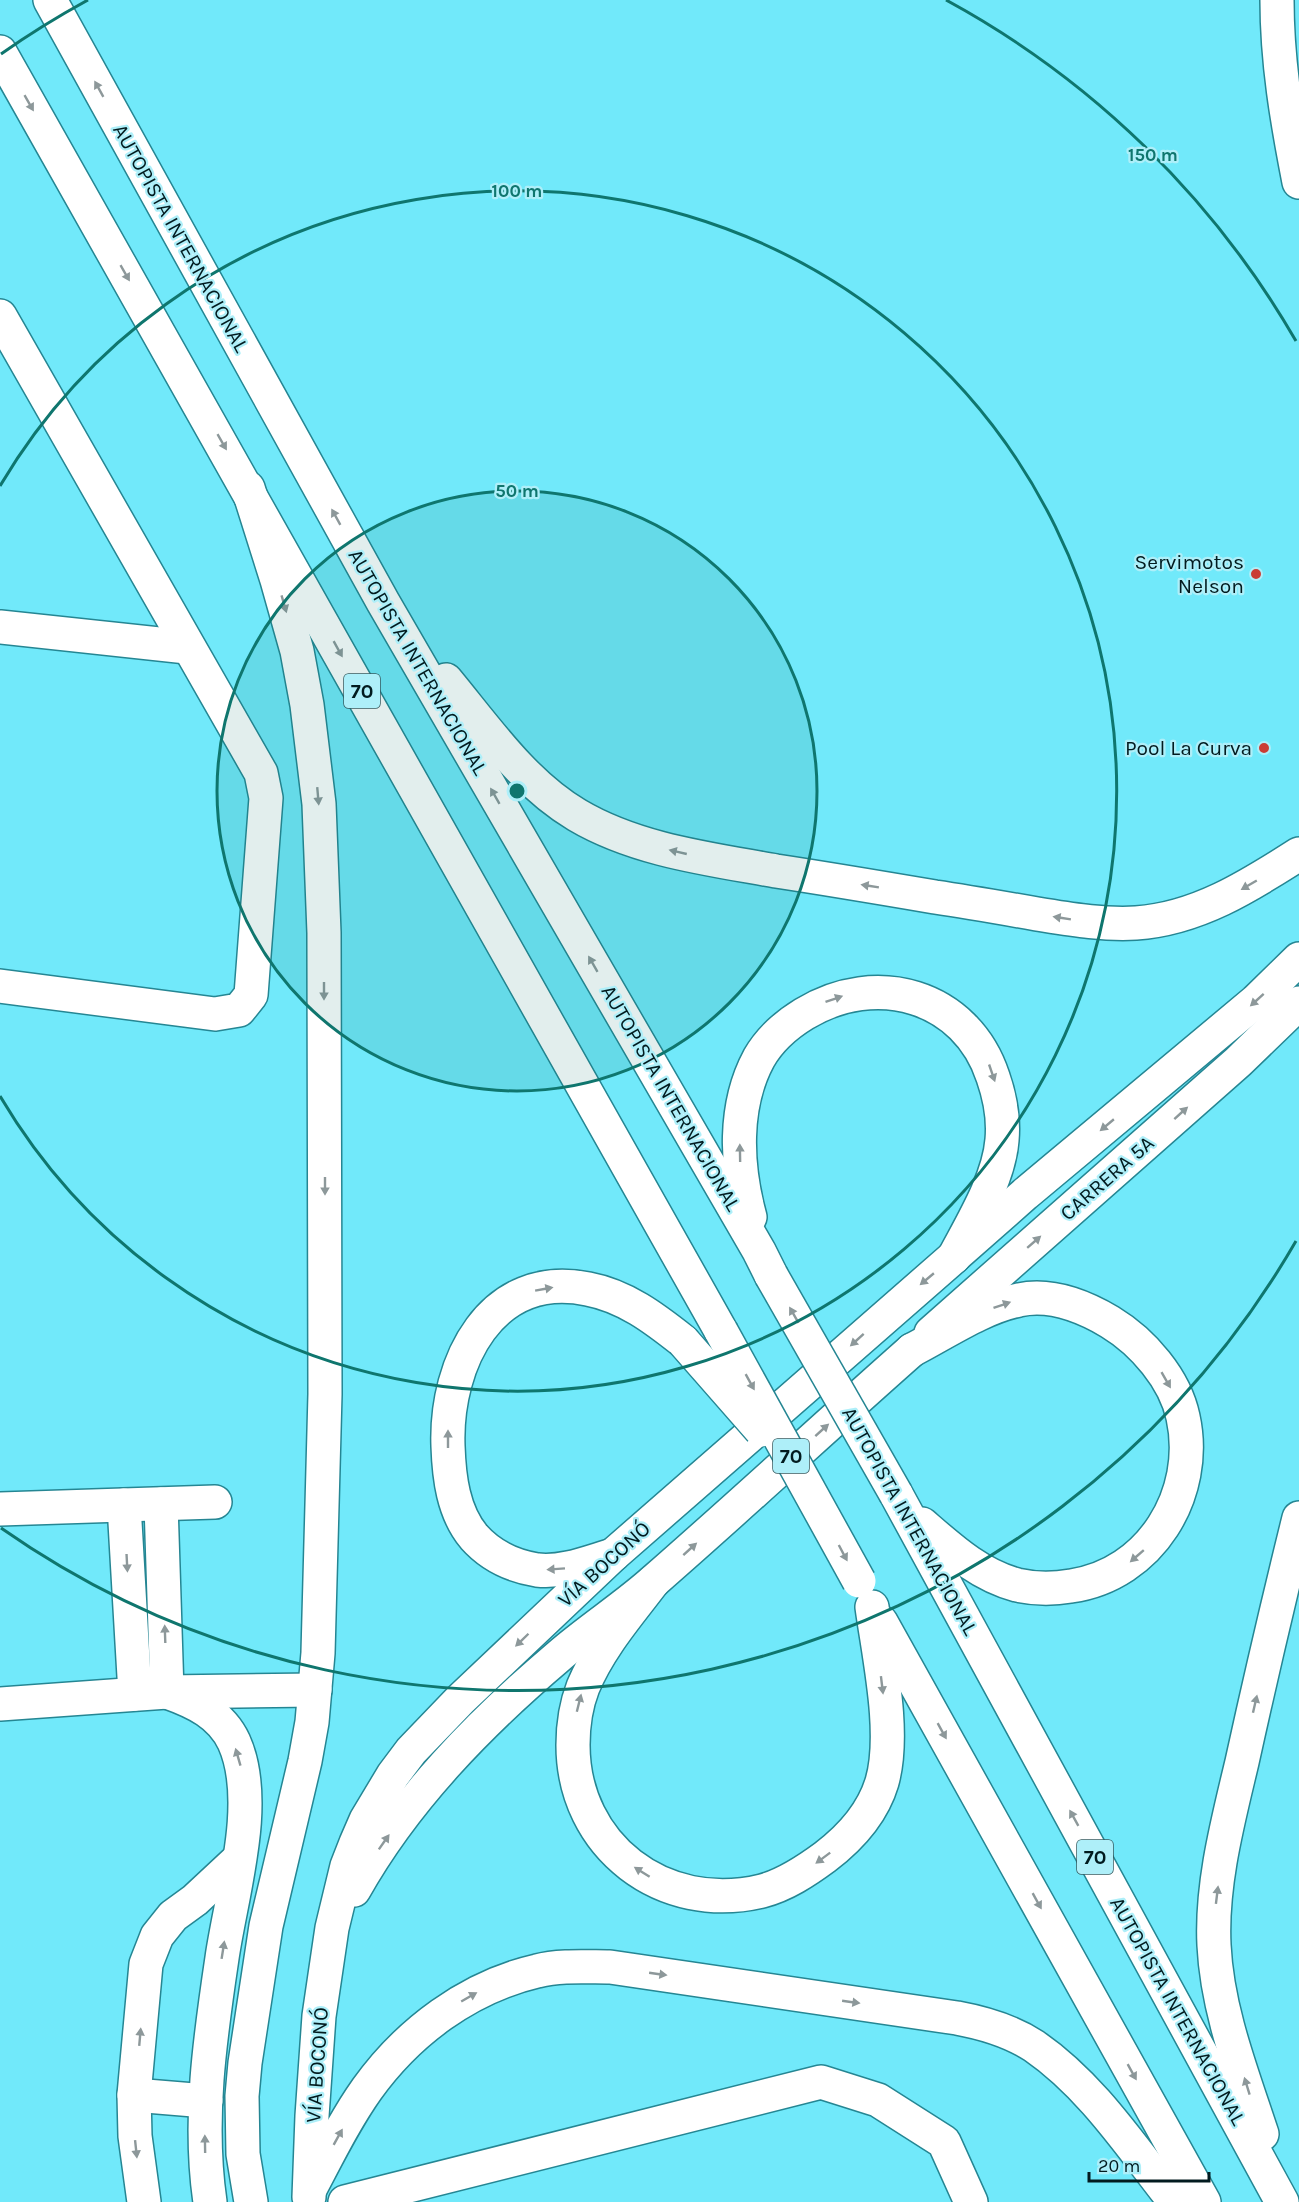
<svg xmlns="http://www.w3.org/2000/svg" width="1299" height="2202" font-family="Karla,sans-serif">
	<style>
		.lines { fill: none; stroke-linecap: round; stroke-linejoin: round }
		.minor-casing { stroke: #258693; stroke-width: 36 }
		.major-casing { stroke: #258693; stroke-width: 36 }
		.highway-casing { stroke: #258693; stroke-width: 36 }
		.minor { stroke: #fff; stroke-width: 33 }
		.major { stroke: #fff; stroke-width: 33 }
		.highway { stroke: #fff; stroke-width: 33 }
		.highway-bridge-casing { stroke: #258693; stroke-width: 36; stroke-linecap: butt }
		.highway-bridge { stroke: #fff; stroke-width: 33 }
		.oneway { fill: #8d989a }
		.ring { fill: none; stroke: #0f766e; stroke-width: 3 }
		.poi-dot { fill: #ca3c34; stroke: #aeeff9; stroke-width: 2 }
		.labels { text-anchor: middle; stroke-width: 4.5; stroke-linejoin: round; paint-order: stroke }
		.shield { fill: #aeeff9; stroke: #365b60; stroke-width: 1.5 }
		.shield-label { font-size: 20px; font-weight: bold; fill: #021b1f }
		.street-label { font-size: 21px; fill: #021b1f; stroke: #aeeff9 }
		.poi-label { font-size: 21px; fill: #021b1f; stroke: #aeeff9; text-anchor: end }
		.centre { fill: #0f766e; stroke: #aeeff9; stroke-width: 3 }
		.ring-label { font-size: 18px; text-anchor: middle; font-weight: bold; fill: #0f766e; stroke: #aeeff9; stroke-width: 4.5; stroke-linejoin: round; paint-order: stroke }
	</style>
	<rect width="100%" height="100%" fill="#71e9fa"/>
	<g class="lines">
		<defs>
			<g id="minor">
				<path d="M1277 0C1277 62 1287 121 1299 182"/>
				<polyline points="0,316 261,773 266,798 251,995 239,1010 215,1014 0,986"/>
				<polyline points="0,627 187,647"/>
				<polyline points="957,1254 1025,1194 1256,1001 1299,959"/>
				<polyline points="931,1333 1238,1062 1299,1003"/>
				<polyline points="161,1504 167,1692"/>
				<polyline points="124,1505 135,1694"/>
				<polyline points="0,1509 215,1502"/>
				<polyline points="0,1704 167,1692 315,1690"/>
				<polyline points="134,2095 206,2101"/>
				<polyline points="144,2202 135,2136 134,2095 146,1964 157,1936 173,1916 195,1900 239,1859"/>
				<polyline points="345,2202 821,2082 878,2100 944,2142 971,2202"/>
			</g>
			<g id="major">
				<path d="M167 1692C195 1702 221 1714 234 1742 261 1802 231 1895 222 1958 210 2038 198 2121 210 2202"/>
				<path d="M354 1890C405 1799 480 1723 559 1656 590 1629 625 1607 655 1580 742 1504 826 1426 912 1350"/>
				<polyline points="309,2197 312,2116 319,2016 332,1928 347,1866 356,1843 366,1820 393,1775 411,1751 460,1700 613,1555 954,1257"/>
			</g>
			<g id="highway">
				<polyline points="50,0 383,602 759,1251 771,1275"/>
				<polyline points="0,52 721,1331"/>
				<polyline points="248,488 277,580 297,651 307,705 319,804 324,933 325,1394 318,1653 312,1722 305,1761 266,1926 245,2063 242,2096 243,2154 251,2202"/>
				<path d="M446 680C485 727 523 783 577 815 636 850 709 859 776 871 829 879 882 888 935 897 969 902 1003 908 1037 914 1069 919 1103 925 1136 923 1197 919 1249 886 1299 854"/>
				<path d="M750 1217C736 1166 733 1106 759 1058 770 1039 786 1025 804 1014 876 970 966 995 993 1077 1000 1097 1004 1118 1002 1140 999 1179 972 1223 954 1257"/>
				<path d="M912 1350C945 1333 983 1307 1019 1300 1051 1293 1083 1306 1110 1322 1143 1342 1175 1379 1183 1417 1200 1494 1150 1575 1071 1586 1053 1589 1035 1589 1017 1585 979 1575 951 1549 922 1524"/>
				<polyline points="896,1494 1282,2202"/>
				<path d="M613 1555C589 1562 563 1573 537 1570 513 1566 490 1555 474 1537 453 1512 449 1477 448 1446 445 1363 491 1269 588 1289 625 1296 654 1318 683 1341"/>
				<path d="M653 1582C628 1615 599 1648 583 1687 576 1705 573 1727 573 1745 573 1846 663 1915 762 1891 785 1885 806 1871 825 1857 850 1838 873 1812 882 1782 896 1733 879 1658 872 1607"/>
				<polyline points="881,1622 1204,2202"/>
				<path d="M1262 2134C1242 2073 1217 2010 1214 1945 1211 1884 1228 1821 1242 1762 1260 1680 1279 1599 1299 1518"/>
				<path d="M310 2189C328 2155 345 2120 367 2089 408 2032 468 1987 537 1971 560 1965 586 1967 610 1967L957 2018C984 2023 1011 2031 1034 2046 1092 2086 1132 2148 1175 2202"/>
			</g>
		</defs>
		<use href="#minor" class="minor-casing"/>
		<use href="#major" class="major-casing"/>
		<use href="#highway" class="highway-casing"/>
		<use href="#minor" class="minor"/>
		<use href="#major" class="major"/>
		<use href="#highway" class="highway"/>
		<defs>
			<g id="highway-bridge">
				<polyline points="771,1275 896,1494"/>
				<polyline points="721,1331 859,1581"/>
				<polyline points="683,1341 761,1430"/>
			</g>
		</defs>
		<use href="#highway-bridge" class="highway-bridge-casing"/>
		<use href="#highway-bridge" class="highway-bridge"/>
	</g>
	<defs><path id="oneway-solid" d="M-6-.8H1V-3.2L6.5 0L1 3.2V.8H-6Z" transform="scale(1.5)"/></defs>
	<g class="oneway">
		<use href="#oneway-solid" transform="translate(99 89) rotate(-119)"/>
		<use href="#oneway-solid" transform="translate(29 103) rotate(60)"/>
		<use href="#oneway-solid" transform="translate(125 273) rotate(60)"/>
		<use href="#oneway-solid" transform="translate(222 442) rotate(60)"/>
		<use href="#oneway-solid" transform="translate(336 517) rotate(-119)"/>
		<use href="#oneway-solid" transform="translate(284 604) rotate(74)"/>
		<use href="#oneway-solid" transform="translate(338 649) rotate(61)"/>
		<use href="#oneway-solid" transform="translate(318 796) rotate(85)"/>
		<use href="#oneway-solid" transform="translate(495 796) rotate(-120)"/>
		<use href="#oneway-solid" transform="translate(678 852) rotate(-167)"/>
		<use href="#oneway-solid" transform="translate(1249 885) rotate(150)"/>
		<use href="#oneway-solid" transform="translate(870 886) rotate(-171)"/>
		<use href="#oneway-solid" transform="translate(1062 918) rotate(-171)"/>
		<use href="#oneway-solid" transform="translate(593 964) rotate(-120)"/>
		<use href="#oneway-solid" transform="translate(324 991) rotate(90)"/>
		<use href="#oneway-solid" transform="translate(834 999) rotate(-19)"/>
		<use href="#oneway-solid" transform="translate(1257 1000) rotate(138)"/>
		<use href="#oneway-solid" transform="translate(992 1073) rotate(71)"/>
		<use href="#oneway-solid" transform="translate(1181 1113) rotate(-42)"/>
		<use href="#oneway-solid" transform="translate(1107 1125) rotate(140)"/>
		<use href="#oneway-solid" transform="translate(740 1153) rotate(-91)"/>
		<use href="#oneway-solid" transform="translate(325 1186) rotate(90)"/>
		<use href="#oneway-solid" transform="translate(1034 1242) rotate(-41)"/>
		<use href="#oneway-solid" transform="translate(927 1279) rotate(140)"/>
		<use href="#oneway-solid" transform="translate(544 1289) rotate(-10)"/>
		<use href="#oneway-solid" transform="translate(1002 1305) rotate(-19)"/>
		<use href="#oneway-solid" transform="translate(794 1315) rotate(-120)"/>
		<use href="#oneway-solid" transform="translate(857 1340) rotate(138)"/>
		<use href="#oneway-solid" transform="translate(1166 1380) rotate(60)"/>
		<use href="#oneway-solid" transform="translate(750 1382) rotate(61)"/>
		<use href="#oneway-solid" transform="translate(822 1430) rotate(-42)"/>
		<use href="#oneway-solid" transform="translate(448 1439) rotate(-90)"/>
		<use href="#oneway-solid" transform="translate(690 1549) rotate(-42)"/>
		<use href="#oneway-solid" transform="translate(843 1553) rotate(62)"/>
		<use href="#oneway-solid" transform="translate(1137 1556) rotate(139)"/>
		<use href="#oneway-solid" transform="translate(127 1563) rotate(87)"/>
		<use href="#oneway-solid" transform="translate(556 1569) rotate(176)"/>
		<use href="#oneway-solid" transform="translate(165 1634) rotate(-92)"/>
		<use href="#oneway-solid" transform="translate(522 1640) rotate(136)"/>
		<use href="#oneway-solid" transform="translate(882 1685) rotate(83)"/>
		<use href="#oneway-solid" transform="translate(579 1703) rotate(-76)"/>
		<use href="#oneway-solid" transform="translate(1255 1704) rotate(-77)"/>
		<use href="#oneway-solid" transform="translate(942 1731) rotate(61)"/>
		<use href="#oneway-solid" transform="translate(238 1757) rotate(-106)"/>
		<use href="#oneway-solid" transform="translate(1074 1818) rotate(-119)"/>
		<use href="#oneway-solid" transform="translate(384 1842) rotate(-55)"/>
		<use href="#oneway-solid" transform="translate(823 1858) rotate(143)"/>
		<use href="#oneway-solid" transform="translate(642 1872) rotate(-148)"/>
		<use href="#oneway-solid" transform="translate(1217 1895) rotate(-83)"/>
		<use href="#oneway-solid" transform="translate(1037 1901) rotate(61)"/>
		<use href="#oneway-solid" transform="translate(223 1950) rotate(-81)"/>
		<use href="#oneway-solid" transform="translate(658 1974) rotate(8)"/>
		<use href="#oneway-solid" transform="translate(469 1997) rotate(-30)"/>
		<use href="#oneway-solid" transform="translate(851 2002) rotate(8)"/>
		<use href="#oneway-solid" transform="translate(140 2037) rotate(-85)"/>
		<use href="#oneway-solid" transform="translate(1132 2072) rotate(61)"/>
		<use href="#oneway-solid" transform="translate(1247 2086) rotate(-107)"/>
		<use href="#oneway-solid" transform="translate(338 2137) rotate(-61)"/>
		<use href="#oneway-solid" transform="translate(205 2144) rotate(-91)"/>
		<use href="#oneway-solid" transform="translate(136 2149) rotate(84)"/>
	</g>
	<circle cx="517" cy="791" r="300" fill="#0f766e" fill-opacity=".12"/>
	<g class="ring">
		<circle cx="517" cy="791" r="300"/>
		<path d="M0 486A600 600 0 1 1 0 1096"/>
		<path d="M1296 1241A900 900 0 0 1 1 1528M1 54A900 900 0 0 1 88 0M946 0A900 900 0 0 1 1296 341"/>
	</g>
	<g class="poi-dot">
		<circle cx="1256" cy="574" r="6"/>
		<circle cx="1264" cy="748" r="6"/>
	</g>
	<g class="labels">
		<g class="shield">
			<rect x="344" y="674" width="36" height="34" rx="4.5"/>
			<rect x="773" y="1439" width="36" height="34" rx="4.5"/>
			<rect x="1077" y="1840" width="36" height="34" rx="4.5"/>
		</g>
		<g class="shield-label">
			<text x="362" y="698">70</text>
			<text x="791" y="1463">70</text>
			<text x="1095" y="1864">70</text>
		</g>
		<g class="street-label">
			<text transform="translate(181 238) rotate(61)" y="7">AUTOPISTA INTERNACIONAL</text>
			<text transform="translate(418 662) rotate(60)" y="7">AUTOPISTA INTERNACIONAL</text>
			<text transform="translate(671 1098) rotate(60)" y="7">AUTOPISTA INTERNACIONAL</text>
			<text transform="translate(1107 1178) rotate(-41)" y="7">CARRERA 5A</text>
			<text transform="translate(910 1521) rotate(61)" y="7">AUTOPISTA INTERNACIONAL</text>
			<text transform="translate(604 1564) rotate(-42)" y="7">VÍA BOCONÓ</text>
			<text transform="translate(1178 2011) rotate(61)" y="7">AUTOPISTA INTERNACIONAL</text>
			<text transform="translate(317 2065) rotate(-86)" y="7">VÍA BOCONÓ</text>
		</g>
		<g class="poi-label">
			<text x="1244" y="569">Servimotos<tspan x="1244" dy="24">Nelson</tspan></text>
			<text x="1252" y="755">Pool La Curva</text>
		</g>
	</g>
	<circle cx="517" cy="791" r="9" class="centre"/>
	<g class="ring-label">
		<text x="1153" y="161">150 m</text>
		<text x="517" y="197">100 m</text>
		<text x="517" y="497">50 m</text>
	</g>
	<path d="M1089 2172v9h120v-9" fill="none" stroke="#021b1f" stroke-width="3"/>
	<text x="1098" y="2172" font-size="18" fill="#021b1f" stroke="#aeeff9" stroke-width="4.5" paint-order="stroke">20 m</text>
</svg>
